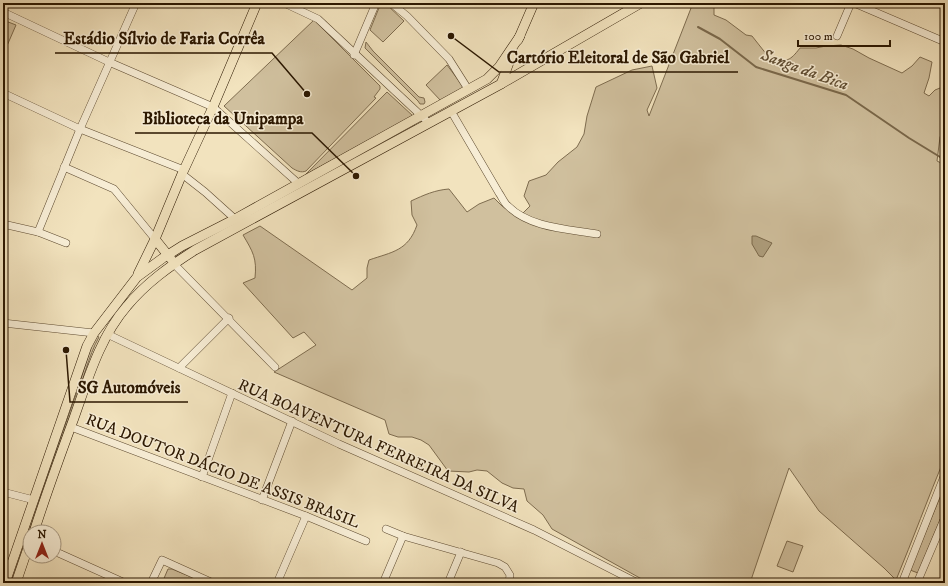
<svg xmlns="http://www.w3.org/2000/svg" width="948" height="586" font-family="'IM FELL DW Pica',serif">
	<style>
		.green { fill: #d0c09e; stroke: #7e6c4f }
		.water { fill: #ae9e7d; stroke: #7a684b }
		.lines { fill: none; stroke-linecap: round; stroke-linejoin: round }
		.stream { stroke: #7a684b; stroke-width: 2 }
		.minor-casing { stroke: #5d4a30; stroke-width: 8 }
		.major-casing { stroke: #2b1700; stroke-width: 10 }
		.minor { stroke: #f7edd5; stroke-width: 7 }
		.major { stroke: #f2e3be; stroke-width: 9 }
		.labels { text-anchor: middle; stroke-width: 3; stroke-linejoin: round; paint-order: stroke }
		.street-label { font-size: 16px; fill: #2b1700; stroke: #f7edd5 }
		.water-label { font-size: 17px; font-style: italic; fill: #5f4d32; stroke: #f7edd5 }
		.leader { fill: none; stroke: #2b1700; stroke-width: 1.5 }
		.callout-dot { fill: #2b1700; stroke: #f7edd5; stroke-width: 1.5 }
		.callout-label { font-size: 17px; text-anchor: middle; font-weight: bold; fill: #2b1700; stroke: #f7edd5; stroke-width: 3; stroke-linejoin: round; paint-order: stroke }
	</style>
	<rect width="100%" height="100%" fill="#f2e3be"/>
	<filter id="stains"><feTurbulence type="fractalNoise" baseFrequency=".005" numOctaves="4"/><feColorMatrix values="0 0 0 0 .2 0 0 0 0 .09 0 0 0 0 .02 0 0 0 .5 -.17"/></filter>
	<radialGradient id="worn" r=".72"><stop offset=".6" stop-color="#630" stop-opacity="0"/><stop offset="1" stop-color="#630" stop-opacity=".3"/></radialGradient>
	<g class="green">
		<polygon points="381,3 385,3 404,21 383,42 370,30"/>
		<path d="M693 3H714V15L726 20 746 35 752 36 771 60C787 62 790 61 800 48H816L826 46 841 45 853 49 869 58 902 73 912 66 920 57 932 62 929 78 924 93 929 96 935 90 945 86V128L940 137 937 161 945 165V457C928 498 913 539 896 580L884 568 819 511 789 468 750 583H651L647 582 552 529 543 515 527 501 524 489 513 488 502 483 487 471 477 470 469 472 448 471 429 445 421 440 412 437H398L389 434 385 420 274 372 316 345 304 332 293 338 243 283 255 278C257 258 253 252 243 235L260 226 352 290 367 278V268L369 260C392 252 408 251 417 225L412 215 411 201C424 195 435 190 449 189L467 212 479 204 494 198 502 206 519 217 530 206 524 196 529 181 546 175 558 162 577 147 584 134 587 116 596 87 632 70 652 66 657 88 647 110 649 116Z"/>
		<polygon points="3,20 16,25 3,55"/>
		<path d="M314 20 380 86V89L374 97 376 98 306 171C301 173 297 171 292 168L224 106Z"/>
		<polygon points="366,42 373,51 419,97 424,98 425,102 424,104 420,104 418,101 365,48"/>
		<polygon points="447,65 465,89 441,101 426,85"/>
		<polygon points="387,92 413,116 305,175"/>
		<polygon points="414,124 415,126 193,247 175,257 174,256 192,245"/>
		<path d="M97 336 99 337C88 357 83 381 75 402 53 462 32 523 11 583H9L78 389 91 346Z"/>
		<polygon points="945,485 945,508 918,573 910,570"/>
		<polygon points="787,541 803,546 793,572 777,566"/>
		<polygon points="168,569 172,569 206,583 162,583"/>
	</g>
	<polygon class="water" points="752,236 756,236 772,243 763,257 759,256 752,244"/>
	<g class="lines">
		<polyline class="stream" points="698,27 720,39 756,67 846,95 909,138 945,160"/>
		<defs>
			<g id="minor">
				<polyline points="284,3 318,19 429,123"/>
				<polyline points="391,3 407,16 449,59 468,89"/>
				<polyline points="854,3 945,42"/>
				<polyline points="3,12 109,62 213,107 299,184"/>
				<polyline points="837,36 851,3"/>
				<polyline points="354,55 376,3"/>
				<polyline points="3,93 80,129 184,170"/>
				<path d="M451 111 499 193C502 197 504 203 508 206 530 228 568 229 597 234"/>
				<polyline points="64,167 114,189 155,239"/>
				<polyline points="182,174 205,192 235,219"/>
				<polyline points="3,224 38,232 66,243"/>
				<polyline points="38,232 80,129 136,3"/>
				<polyline points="174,264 275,367"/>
				<polyline points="3,323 94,333"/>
				<polyline points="107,334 339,444 534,530 638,583"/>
				<polyline points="179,368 229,318"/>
				<polyline points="71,427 306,516 366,541"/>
				<polyline points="202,477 232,393"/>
				<polyline points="3,492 34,500"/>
				<polyline points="262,500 292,421"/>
				<polyline points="386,529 403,536"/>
				<polyline points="54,551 125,583"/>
				<polyline points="151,583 162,560 213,583"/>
				<polyline points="277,583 306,516"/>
				<polyline points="383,583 403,536 498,563 505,567 510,575 509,583"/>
				<polyline points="448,583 461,552"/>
				<polyline points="902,583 945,474"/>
				<polyline points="917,583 945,517"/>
			</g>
			<g id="major">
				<polyline points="518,40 534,3"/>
				<polyline points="501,84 513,52"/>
				<polyline points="155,239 171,259"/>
				<polyline points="138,274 155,239 182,174 213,107 257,3"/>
				<path d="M34 532C46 494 60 456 74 418 88 379 100 337 127 306 146 283 170 266 195 250L501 84 641 3"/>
				<polyline points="5,583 87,346 94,333 137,277 163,258 182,246 235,219 487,79 499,67 520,36"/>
				<polyline points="16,583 30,542"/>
			</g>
		</defs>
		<use href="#minor" class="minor-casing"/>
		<use href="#major" class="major-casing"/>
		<use href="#minor" class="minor"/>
		<use href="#major" class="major"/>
	</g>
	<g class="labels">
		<g class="street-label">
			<text transform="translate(379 445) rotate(24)" y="6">RUA BOAVENTURA FERREIRA DA SILVA</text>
			<text transform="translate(223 470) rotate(21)" y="6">RUA DOUTOR DÁCIO DE ASSIS BRASIL</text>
		</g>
		<g class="water-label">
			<text transform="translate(805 69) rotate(20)" y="6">Sanga da Bica</text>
		</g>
	</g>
	<path class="leader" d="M307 94L272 53H55M451 36L499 72H738M356 176L312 133H135M66 350L70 402H188"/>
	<g class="callout-dot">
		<circle cx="307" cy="94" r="4"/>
		<circle cx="451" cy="36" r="4"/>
		<circle cx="356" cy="176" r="4"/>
		<circle cx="66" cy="350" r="4"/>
	</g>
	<g class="callout-label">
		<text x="164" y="44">Estádio Sílvio de Faria Corrêa</text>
		<text x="618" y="63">Cartório Eleitoral de São Gabriel</text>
		<text x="223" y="124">Biblioteca da Unipampa</text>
		<text x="129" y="393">SG Automóveis</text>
	</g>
	<rect width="948" height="586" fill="none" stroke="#f2e3be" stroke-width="16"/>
	<rect x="4" y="4" width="940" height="578" fill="none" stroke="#2b1700" stroke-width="2"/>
	<rect x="8" y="8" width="932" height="570" fill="none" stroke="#2b1700"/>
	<g transform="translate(42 544)"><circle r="19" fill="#f7edd5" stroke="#a59780"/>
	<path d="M0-3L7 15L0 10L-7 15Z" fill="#8f2418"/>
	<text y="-6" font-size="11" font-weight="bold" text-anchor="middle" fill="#2b1700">N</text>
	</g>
	<path d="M798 40v6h92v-6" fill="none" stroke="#2b1700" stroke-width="2"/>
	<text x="804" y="40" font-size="12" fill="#2b1700" stroke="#f7edd5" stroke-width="3" paint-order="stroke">100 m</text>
	<rect width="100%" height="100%" filter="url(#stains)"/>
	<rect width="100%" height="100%" fill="url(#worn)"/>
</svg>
